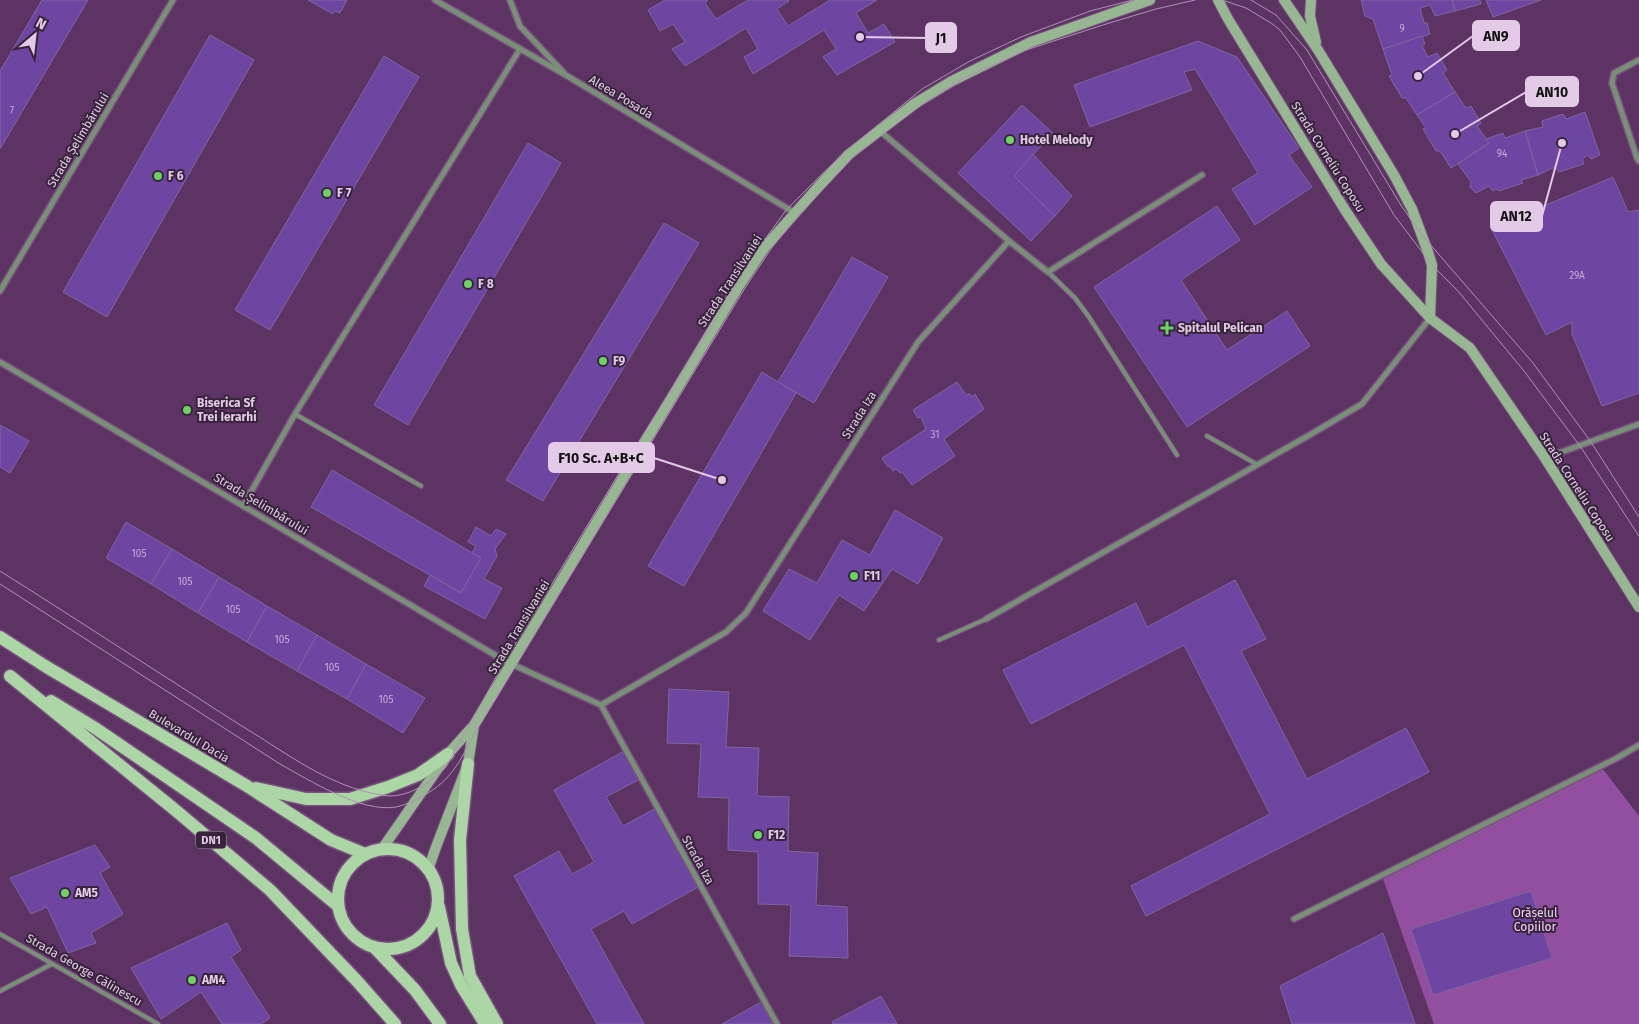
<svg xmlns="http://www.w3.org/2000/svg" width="1639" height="1024" font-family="'Fira Sans',sans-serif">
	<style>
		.green { fill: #934f9f }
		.building { fill: #6e46a1; stroke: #7d66a1 }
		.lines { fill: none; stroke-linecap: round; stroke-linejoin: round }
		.lane-casing { stroke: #78517e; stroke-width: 6 }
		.street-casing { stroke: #78517e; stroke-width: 8 }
		.secondary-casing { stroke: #78517e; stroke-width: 12 }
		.primary-casing { stroke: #78517e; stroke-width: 15 }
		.lane { stroke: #7a8f77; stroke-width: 4 }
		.street { stroke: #7a8f77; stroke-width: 5 }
		.secondary { stroke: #97b792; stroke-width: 10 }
		.primary { stroke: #acd6a6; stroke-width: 12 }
		.tram { stroke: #b091b5; stroke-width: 1 }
		.poi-dot { fill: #6dd361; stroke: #37243b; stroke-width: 2 }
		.labels { text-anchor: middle; stroke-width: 4; stroke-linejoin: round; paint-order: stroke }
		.number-label { font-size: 10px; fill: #c6aad6 }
		.shield { fill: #37243b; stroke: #af99b3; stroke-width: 1 }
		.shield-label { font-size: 11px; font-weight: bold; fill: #e3cbe7 }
		.street-label { font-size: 12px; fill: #e3cbe7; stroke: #37243b }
		.poi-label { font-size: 12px; font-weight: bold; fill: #e3cbe7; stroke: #37243b; text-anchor: start }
		.park-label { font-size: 12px; fill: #f6d2fc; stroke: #37243b }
		.leader { fill: none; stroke: #e3cbe7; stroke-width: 2 }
		.callout-dot { fill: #e3cbe7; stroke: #37243b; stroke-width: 2 }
		.callout { fill: #e3cbe7; stroke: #e3cbe7; stroke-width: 2 }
		.callout-label { font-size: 14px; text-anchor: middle; font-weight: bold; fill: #111 }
	</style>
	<rect width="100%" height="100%" fill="#5d3364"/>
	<polygon class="green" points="1602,768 1639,816 1639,1024 1434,1024 1383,879"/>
	<g class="building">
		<polygon points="42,0 88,0 0,149 0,71"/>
		<polygon points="308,0 347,0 340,13 335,11 333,14"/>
		<polygon points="665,0 708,0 705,3 716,19 748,0 788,0 789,1 777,9 788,26 830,0 877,0 856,13 868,33 884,24 895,42 837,75 823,57 836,49 824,30 753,74 744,57 758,49 746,28 685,66 672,49 685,42 673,24 660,31 648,10"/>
		<polygon points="1361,0 1452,0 1455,11 1435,16 1430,5 1420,8 1424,23 1427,23 1430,34 1383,49 1373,19 1365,16"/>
		<polygon points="1452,0 1480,0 1481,4 1455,11"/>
		<polygon points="1486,0 1541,0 1493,17"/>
		<polygon points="210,35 254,60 107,317 63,292"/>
		<polygon points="1422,36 1425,44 1422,46 1428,57 1437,53 1447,70 1443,73 1455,92 1417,115 1406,98 1402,98 1389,76 1392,75 1383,49"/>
		<polygon points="1198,41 1237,57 1299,148 1289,155 1312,187 1255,225 1232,189 1258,173 1195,69 1184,72 1192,90 1090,127 1074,85"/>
		<polygon points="384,56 419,77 270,330 235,310"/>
		<polygon points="1455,92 1466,108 1471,106 1481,123 1477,126 1489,143 1451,168 1440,151 1436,151 1423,129 1426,128 1417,115"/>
		<polygon points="1022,105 1053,133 1014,176 1055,216 1031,241 958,173"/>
		<polygon points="1585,112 1600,155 1591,159 1588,155 1582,159 1584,164 1559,172 1555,167 1538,175 1525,131 1543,127 1542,121 1563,114 1566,119"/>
		<polygon points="1525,131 1538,175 1521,180 1523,183 1499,191 1496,189 1493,191 1489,186 1476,193 1470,187 1471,182 1458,164 1489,143 1486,139 1503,133 1505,138"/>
		<polygon points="528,143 561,163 408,425 374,405"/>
		<polygon points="1033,154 1072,196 1055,216 1014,176"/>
		<polygon points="1613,177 1628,212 1639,210 1639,393 1602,406 1572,334 1572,322 1546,335 1491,228"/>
		<polygon points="1217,206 1240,240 1181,280 1227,350 1287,311 1310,346 1187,427 1094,287"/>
		<polygon points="664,223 699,243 543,501 506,480"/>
		<polygon points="852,257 888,277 814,403 778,382"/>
		<polygon points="762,372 796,393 684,586 648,566"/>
		<polygon points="957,382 966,395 970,394 972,397 975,394 984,409 944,439 955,456 912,485 902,472 900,473 896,469 893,471 890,466 888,467 882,458 926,429 921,417 918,418 913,410"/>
		<polygon points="0,425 29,441 10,473 0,467"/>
		<polygon points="332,470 481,558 461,593 311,507"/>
		<polygon points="895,510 943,538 918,584 892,569 864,611 839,595 810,640 763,611 789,569 817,583 842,540 870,555"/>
		<polygon points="126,522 172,549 151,584 106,558"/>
		<polygon points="476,527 491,536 496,529 506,534 495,549 497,556 484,579 502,588 485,619 424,586 430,575 461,593 481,558 472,553 476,546 468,542"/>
		<polygon points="172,549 219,577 198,613 151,584"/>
		<polygon points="219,577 267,606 247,642 198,613"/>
		<polygon points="1235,580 1266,639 1241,651 1307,779 1406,728 1429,772 1146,916 1131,886 1270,814 1184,645 1031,724 1003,670 1136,603 1147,627"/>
		<polygon points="267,606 317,635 297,671 247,642"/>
		<polygon points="317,635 366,664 347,699 297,671"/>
		<polygon points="366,664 425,698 403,733 347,699"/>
		<polygon points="669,689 729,692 726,747 759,748 757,796 789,797 788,851 818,853 816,905 847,907 848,958 789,956 791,905 758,904 758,852 728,850 729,798 698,797 701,744 667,743"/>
		<polygon points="624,751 640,779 606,797 623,826 656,808 700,886 632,924 624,911 591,929 644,1024 597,1024 514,876 559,851 572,874 594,862 554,790"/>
		<polygon points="95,845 110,867 100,873 123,914 91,933 96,943 68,953 47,907 31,914 10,878"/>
		<polygon points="1531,891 1552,958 1433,995 1411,929"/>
		<polygon points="227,923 241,950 231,957 270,1018 261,1024 222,1024 201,992 161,1019 131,968"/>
		<polygon points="1383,933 1415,1024 1292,1024 1280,986"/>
		<polygon points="881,996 897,1024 833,1024 832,1022"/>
		<polygon points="761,1002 773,1024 722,1024"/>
	</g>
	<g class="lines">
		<defs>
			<g id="lane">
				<polyline points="1048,272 1075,298 1089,317 1177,455"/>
				<polyline points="295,414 421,486"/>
				<polyline points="1207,436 1258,465"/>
				<polyline points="939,640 986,619"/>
				<polyline points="0,934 158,1024"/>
				<polyline points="0,991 52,964"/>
			</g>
			<g id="street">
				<polyline points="435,0 569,77 795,213"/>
				<polyline points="510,0 520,26 564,73"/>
				<polyline points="1639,60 1614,73 1612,83 1637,158 1639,161"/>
				<polyline points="1009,241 1048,272 1202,175"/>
				<polyline points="0,291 173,0"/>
				<polyline points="0,362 505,661 601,705 777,1024"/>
				<polyline points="1545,458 1639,424"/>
				<polyline points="243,506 295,414 520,49"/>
				<polyline points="986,619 1313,433 1362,404 1430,318"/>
				<polyline points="601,705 726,632 746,613 918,342 1009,241 880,131"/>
				<polyline points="1294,919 1617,758 1639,745"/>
			</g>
			<g id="secondary">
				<polyline points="1218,0 1228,19 1345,210 1381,264 1430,318 1470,348 1545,458 1639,607"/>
				<polyline points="1284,0 1318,50 1394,175 1412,209 1428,252 1432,265 1430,318"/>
				<polyline points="1311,0 1310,16 1316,42"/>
				<polyline points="382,849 448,754 474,725 739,286 765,247 818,187 848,155 914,104 952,81 1031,42 1150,0"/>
				<polyline points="433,875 429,867 436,847 468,764 474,725"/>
			</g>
			<g id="primary">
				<polyline points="0,637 45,666 247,786 331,840 365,854"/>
				<polyline points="10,676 174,809 270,890 357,981 395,1024"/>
				<polyline points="51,701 95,728 256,838 338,906"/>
				<polyline points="468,764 460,840 462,929 470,976 497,1024"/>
				<polyline points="256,788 306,799 350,799 388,787 418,775 448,754"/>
				<circle cx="388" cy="899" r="50"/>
				<polyline points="439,907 451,963 461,985 485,1024"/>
				<polyline points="375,948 415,990 440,1024"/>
			</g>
		</defs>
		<use href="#lane" class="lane-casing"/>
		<use href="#street" class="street-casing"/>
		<use href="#secondary" class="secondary-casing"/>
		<use href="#primary" class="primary-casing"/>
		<use href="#lane" class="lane"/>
		<use href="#street" class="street"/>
		<use href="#secondary" class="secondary"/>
		<use href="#primary" class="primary"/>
		<g class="tram">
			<polyline points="1222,0 1246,8 1271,23 1280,30 1300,57 1394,215 1432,265 1458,291 1524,371 1580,446 1639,536"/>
			<polyline points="1251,0 1276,15 1307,50 1402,207 1422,235 1533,363 1591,442 1639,517"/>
			<path d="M0 571C59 608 117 646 175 683 203 701 230 719 258 736 294 759 333 786 376 794 381 795 386 796 391 796 413 795 432 781 446 767L505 661 621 470 709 330 755 253 787 209 820 176 850 148 922 89 970 61 1021 37 1090 11 1133 0"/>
			<path d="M0 584 280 764C309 780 361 813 396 807 405 805 413 801 421 797 446 784 458 767 470 741L745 288 773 246 798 216 855 155 928 100 962 79 995 64 1026 50 1106 24 1156 9 1195 0"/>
		</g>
	</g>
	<g class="poi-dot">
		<circle cx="1010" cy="140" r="5"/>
		<circle cx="158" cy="176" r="5"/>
		<circle cx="327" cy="193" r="5"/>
		<circle cx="468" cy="284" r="5"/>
		<path d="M1164.5 320.5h5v5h5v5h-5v5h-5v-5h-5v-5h5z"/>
		<circle cx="603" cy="361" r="5"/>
		<circle cx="187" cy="410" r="5"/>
		<circle cx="854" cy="576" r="5"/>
		<circle cx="758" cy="835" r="5"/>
		<circle cx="65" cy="893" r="5"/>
		<circle cx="192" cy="980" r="5"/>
	</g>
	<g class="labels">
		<g class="number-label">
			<text x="1402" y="32">9</text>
			<text x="12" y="114">7</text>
			<text x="1502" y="157">94</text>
			<text x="1577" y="279">29A</text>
			<text x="935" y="438">31</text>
			<text x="139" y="557">105</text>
			<text x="185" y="585">105</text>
			<text x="233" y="613">105</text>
			<text x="282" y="643">105</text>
			<text x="332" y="671">105</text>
			<text x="386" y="703">105</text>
		</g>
		<rect class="shield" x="196" y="831.5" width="30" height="17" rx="4"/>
		<g class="shield-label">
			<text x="211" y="844">DN1</text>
		</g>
		<g class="street-label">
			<text transform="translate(621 97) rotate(31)" y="4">Aleea Posada</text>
			<text transform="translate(78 140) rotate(-59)" y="4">Strada Șelimbărului</text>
			<text transform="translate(1328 157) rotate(58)" y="4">Strada Corneliu Coposu</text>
			<text transform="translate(730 281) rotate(-57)" y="4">Strada Transilvaniei</text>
			<text transform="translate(859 415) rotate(-58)" y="4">Strada Iza</text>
			<text transform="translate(1577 487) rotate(57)" y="4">Strada Corneliu Coposu</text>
			<text transform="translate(261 504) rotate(31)" y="4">Strada Șelimbărului</text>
			<text transform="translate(519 627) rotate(-59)" y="4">Strada Transilvaniei</text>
			<text transform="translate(189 736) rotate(31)" y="4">Bulevardul Dacia</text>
			<text transform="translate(698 860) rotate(61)" y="4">Strada Iza</text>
			<text transform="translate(84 970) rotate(30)" y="4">Strada George Călinescu</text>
		</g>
		<g class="poi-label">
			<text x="1020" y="144">Hotel Melody</text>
			<text x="168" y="180">F 6</text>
			<text x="337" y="197">F 7</text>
			<text x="478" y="288">F 8</text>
			<text x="1178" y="332">Spitalul Pelican</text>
			<text x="613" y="365">F9</text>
			<text x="197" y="407">Biserica Sf<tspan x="197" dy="14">Trei Ierarhi</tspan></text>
			<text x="864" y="580">F11</text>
			<text x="768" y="839">F12</text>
			<text x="75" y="897">AM5</text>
			<text x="202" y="984">AM4</text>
		</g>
		<g class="park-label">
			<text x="1535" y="917">Orășelul<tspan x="1535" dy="14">Copiilor</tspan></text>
		</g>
	</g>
	<path class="leader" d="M1418 76L1473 36M860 37L926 38M1455 134L1526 92M1562 143L1542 216M722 480L654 458"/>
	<g class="callout-dot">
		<circle cx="1418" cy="76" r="5"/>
		<circle cx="860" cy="37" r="5"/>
		<circle cx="1455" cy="134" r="5"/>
		<circle cx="1562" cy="143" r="5"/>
		<circle cx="722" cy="480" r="5"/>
	</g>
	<g class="callout">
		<rect x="1473" y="21" width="46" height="29" rx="5"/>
		<rect x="926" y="23" width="30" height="29" rx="5"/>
		<rect x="1526" y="77" width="52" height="29" rx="5"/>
		<rect x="1491" y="202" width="51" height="29" rx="5"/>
		<rect x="549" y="443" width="105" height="29" rx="5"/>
	</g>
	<g class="callout-label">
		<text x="1496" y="41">AN9</text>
		<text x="941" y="43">J1</text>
		<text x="1552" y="97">AN10</text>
		<text x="1516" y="221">AN12</text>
		<text x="601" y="463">F10 Sc. A+B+C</text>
	</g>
	<g transform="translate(35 35) rotate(28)" stroke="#37243b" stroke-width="4" paint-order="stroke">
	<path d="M0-4L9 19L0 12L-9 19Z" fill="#e3cbe7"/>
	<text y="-8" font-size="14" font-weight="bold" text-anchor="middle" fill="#e3cbe7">N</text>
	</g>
</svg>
